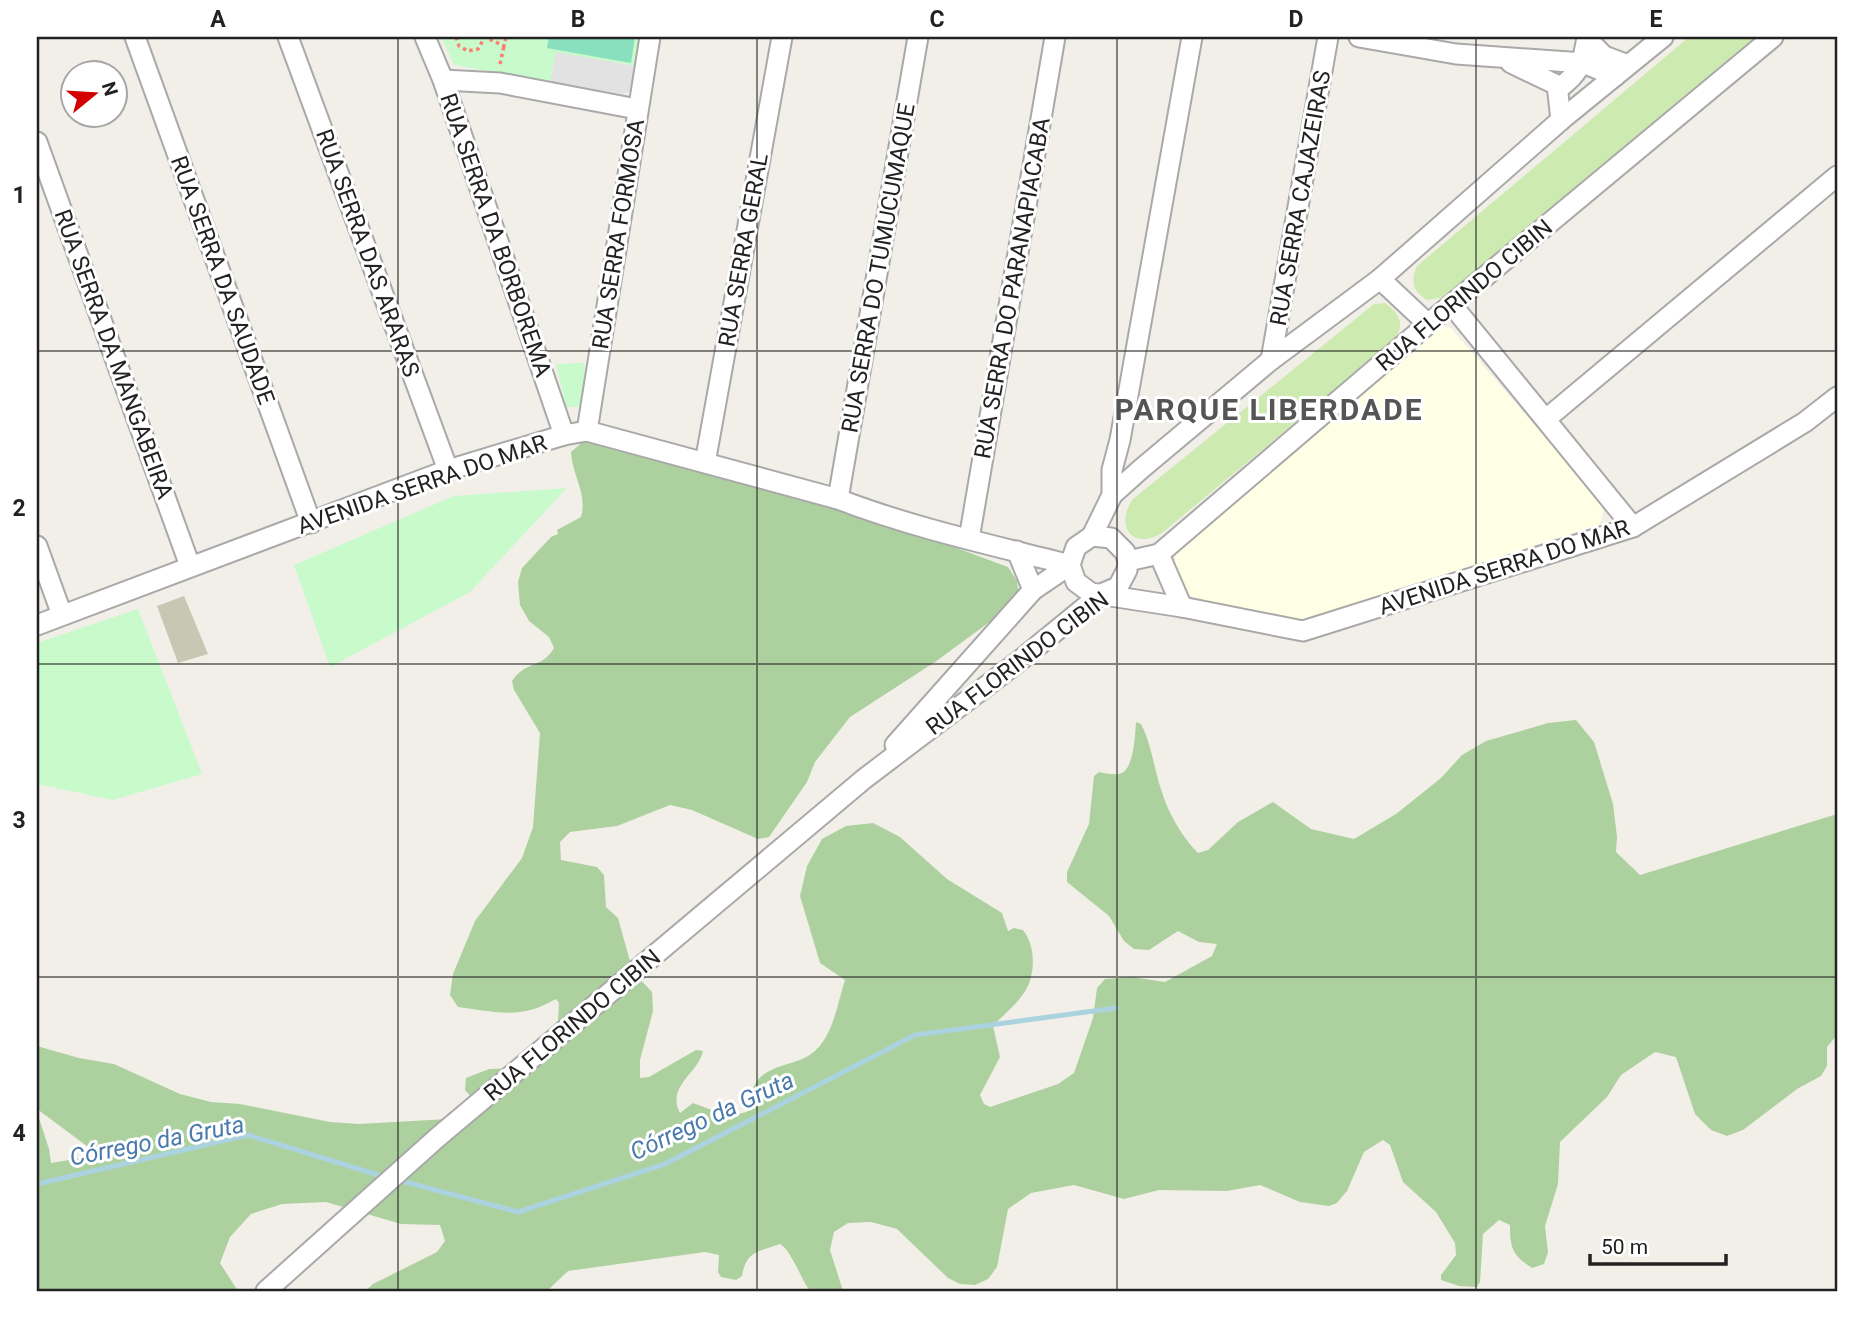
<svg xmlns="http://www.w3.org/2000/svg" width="1874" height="1328" font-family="Roboto,sans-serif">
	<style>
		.education { fill: #ffffe5 }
		.construction { fill: #c7c7b4 }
		.grass { fill: #cdebb0 }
		.forest { fill: #add19e }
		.park { fill: #c8facc }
		.pitch { fill: #88e0be }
		.parking { fill: #e2e2e2 }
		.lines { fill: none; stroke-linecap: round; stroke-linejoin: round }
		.stream { stroke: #aad3df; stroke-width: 5 }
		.minor-casing { stroke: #a9a9a9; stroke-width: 23 }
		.path { stroke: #fa8072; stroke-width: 3.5; stroke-dasharray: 3.5 3.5; stroke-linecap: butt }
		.minor { stroke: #fff; stroke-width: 19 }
		.grid { fill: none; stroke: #222; stroke-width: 2; stroke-opacity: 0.55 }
		.labels { text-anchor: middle; stroke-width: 6; stroke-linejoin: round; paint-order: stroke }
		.street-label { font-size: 23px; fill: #222; stroke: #fff }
		.water-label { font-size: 24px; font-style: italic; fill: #4a7aab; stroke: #fff }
		.district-label { font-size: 30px; font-weight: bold; letter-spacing: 2px; fill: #555; stroke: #fff }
		.neatline { fill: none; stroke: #222; stroke-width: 2.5 }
		.grid-label { font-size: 23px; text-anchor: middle; font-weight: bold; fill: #222 }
	</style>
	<rect width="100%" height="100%" fill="#f2efe9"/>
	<polygon class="education" points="1441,324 1451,328 1598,499 1603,510 1601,522 1598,525 1303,620 1199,602 1182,589 1174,570 1176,553 1432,329"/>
	<polygon class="construction" points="184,596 208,654 178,663 157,606"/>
	<g class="grass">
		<path d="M1689 37H1759L1445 297 1427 300C1413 292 1410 281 1417 266Z"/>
		<path d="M1385 303C1401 314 1406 327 1392 342L1162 533C1132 551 1114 526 1133 499L1374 304Z"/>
	</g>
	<path class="forest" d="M586 439 768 486 834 509 884 521 1008 567 1017 581 1018 590 1010 607 935 662 850 717 815 762 807 782 769 837 758 839 692 810 670 805 617 826 570 832 560 842 561 860 597 867 604 875 606 907 618 918 633 972 652 992 653 1011 640 1060V1078L649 1077 696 1050 703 1051C698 1074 666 1086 680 1113L693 1103 728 1116 747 1112C753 1101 750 1094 754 1086 765 1064 795 1066 811 1054 833 1039 837 1004 845 980L820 963 800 896 807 866 822 839 846 826 873 823 900 837 947 879 1002 913 1008 931 1014 928 1023 930C1036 946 1036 975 1024 993 1016 1005 1003 1015 993 1026L1000 1057 980 1095 984 1104 990 1107 1058 1084 1074 1073 1093 1018 1097 988 1105 979 1132 977 1165 982 1212 956 1217 944 1199 942 1178 931 1149 950 1134 949 1124 941 1109 916 1067 882V872L1089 824 1094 776 1099 772C1105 773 1116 776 1122 773 1134 767 1135 735 1136 722L1141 724C1152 745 1154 770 1162 792 1168 813 1183 838 1198 853L1208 850 1238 822 1273 802 1311 829 1354 839 1396 814 1441 778 1462 755 1486 741 1548 723 1576 720 1594 742 1613 804 1617 837 1616 852 1640 875 1837 814V1035L1827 1047V1066L1821 1076 1797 1089 1743 1130 1727 1136 1711 1130 1695 1114 1676 1057 1655 1052 1621 1075 1607 1097 1560 1142 1558 1184 1545 1226 1548 1252 1544 1264 1532 1268C1512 1255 1510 1248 1510 1225L1499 1220 1483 1234 1480 1282 1477 1287 1459 1286 1441 1280V1275L1456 1255 1455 1243 1436 1212 1403 1182 1390 1145 1383 1140 1364 1152 1347 1191 1337 1203 1329 1206 1300 1202 1260 1185 1227 1191 1159 1190 1124 1199 1074 1185 1031 1193 1008 1209 997 1267 988 1279 975 1285 960 1284 948 1278 897 1229 871 1222 848 1223 834 1232 830 1250 843 1291H810C801 1279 791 1250 780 1244 758 1252 746 1251 742 1276L736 1280 721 1277 718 1272 719 1255 705 1252 568 1271 547 1291H448L436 1289 365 1291 373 1284 437 1252 445 1241 440 1225 401 1224 326 1202 282 1204 251 1214 230 1237 220 1263 238 1291H37V1112L49 1149 51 1163 99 1155 37 1109V1046L79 1058 114 1064 180 1094 211 1102 240 1104 330 1122 359 1124 448 1119 477 1104 465 1090 466 1078 489 1069 513 1068 546 1047 558 1020 559 1003 556 999C520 1020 497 1012 458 1007L450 995 453 974 475 921 522 858 533 827 540 733 514 690 512 681C527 659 541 670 554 648L549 637 529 621 520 605 518 582 522 568 551 537 558 534 557 530 581 517C588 495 572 475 571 452Z"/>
	<g class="park">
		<polygon points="441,37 641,37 636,66 556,53 550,82 454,65"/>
		<polygon points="584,363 586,379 581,407 566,407 556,364"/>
		<polygon points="567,488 470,592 330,667 294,565 454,496"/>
		<polygon points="138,609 202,774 113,800 37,784 37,643"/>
	</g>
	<polygon class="pitch" points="549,37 635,37 631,63 547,48"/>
	<polygon class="parking" points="556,52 636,66 631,91 622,94 550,82"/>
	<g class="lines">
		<g class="stream">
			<polyline points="398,1180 518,1212 665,1164 915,1035 1116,1008"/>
			<polyline points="37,1184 248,1135 385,1177"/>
		</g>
		<defs>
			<g id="minor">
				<polyline points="135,37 311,523"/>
				<polyline points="288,37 448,470"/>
				<polyline points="425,37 443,80 564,435"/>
				<polyline points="1359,37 1456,54 1583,63 1615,76"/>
				<polyline points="1587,39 1604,56 1628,65"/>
				<polyline points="1511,63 1557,85 1561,120"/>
				<polyline points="443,80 500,83 637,109"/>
				<path d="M1558 89C1580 73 1583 63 1587 37"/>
				<polyline points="37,142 190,566"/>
				<polyline points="1380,279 1428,324"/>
				<polyline points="1452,305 1633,527"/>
				<polyline points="1271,360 1328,37"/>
				<polyline points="1546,419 1837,176"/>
				<polyline points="587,431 650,37"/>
				<polyline points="705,463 782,37"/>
				<polyline points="1112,495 1112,470 1120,440 1192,37"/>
				<polyline points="838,499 918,37"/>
				<polyline points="1092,536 1112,495 1141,469 1271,360 1380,279 1561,120 1663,37"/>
				<polyline points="969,539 1055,37"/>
				<polyline points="37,546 62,615"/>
				<polyline points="1017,551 1033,590"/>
				<polyline points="1159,554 1182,607"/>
				<polyline points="1128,561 1125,552 1111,538 1092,536 1076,547 1070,565 1076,582 1091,593 1182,607 1303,631 1633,527 1805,422 1837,397"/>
				<path d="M37 625 448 470 564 435 587 431 838 499C913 528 992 545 1070 565"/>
				<polyline points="895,745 1033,590 1070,565"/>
				<polyline points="266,1291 438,1137 864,779 1018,662 1101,594 1118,587 1127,570 1128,561 1159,554 1428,324 1773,37"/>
			</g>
		</defs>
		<use href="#minor" class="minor-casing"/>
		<g class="path">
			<polyline points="456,37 459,46 468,51 478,49 485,37 504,46 506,37"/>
			<polyline points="500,64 504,46"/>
		</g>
		<use href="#minor" class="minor"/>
	</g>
	<path class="grid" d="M398 37V1291M757 37V1291M1117 37V1291M1476 37V1291M37 351H1837M37 664H1837M37 977H1837"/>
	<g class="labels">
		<g class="street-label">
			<text transform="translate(1300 198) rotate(-80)" y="8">RUA SERRA CAJAZEIRAS</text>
			<text transform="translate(618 234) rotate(-81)" y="8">RUA SERRA FORMOSA</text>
			<text transform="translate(496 235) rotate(71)" y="8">RUA SERRA DA BORBOREMA</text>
			<text transform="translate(743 250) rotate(-80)" y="8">RUA SERRA GERAL</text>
			<text transform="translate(368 253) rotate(70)" y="8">RUA SERRA DAS ARARAS</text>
			<text transform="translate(878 268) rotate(-80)" y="8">RUA SERRA DO TUMUCUMAQUE</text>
			<text transform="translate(223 280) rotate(70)" y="8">RUA SERRA DA SAUDADE</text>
			<text transform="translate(1012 288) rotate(-80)" y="8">RUA SERRA DO PARANAPIACABA</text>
			<text transform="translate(1464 295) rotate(-40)" y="8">RUA FLORINDO CIBIN</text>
			<text transform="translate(114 354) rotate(70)" y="8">RUA SERRA DA MANGABEIRA</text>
			<text transform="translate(422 484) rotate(-19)" y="8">AVENIDA SERRA DO MAR</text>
			<text transform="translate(1504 567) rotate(-18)" y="8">AVENIDA SERRA DO MAR</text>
			<text transform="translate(1017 663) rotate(-37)" y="8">RUA FLORINDO CIBIN</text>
			<text transform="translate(572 1025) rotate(-40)" y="8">RUA FLORINDO CIBIN</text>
		</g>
		<g class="water-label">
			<text transform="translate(712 1116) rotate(-25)" y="8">Córrego da Gruta</text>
			<text transform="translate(157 1141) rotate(-11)" y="8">Córrego da Gruta</text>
		</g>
		<g class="district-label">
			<text x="1269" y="420">PARQUE LIBERDADE</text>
		</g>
	</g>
	<rect width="1874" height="1328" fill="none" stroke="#ffffff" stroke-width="77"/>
	<g transform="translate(94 94) rotate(72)"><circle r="33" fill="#ffffff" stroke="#a7a7a7" stroke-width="2"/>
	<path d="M0-5L12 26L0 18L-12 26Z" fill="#d40000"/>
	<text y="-10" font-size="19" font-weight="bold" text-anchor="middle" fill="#222222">N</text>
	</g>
	<path d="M1590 1254v10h136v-10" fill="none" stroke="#222222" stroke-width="3.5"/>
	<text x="1601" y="1254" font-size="21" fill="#222222" stroke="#ffffff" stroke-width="5" paint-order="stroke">50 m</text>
	<rect x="38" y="38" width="1798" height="1252" class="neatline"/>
	<g class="grid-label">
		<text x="218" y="27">A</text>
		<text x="578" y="27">B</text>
		<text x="937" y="27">C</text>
		<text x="1296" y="27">D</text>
		<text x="1656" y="27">E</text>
		<text x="19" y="203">1</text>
		<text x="19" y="516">2</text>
		<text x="19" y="828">3</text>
		<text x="19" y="1141">4</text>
	</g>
</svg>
